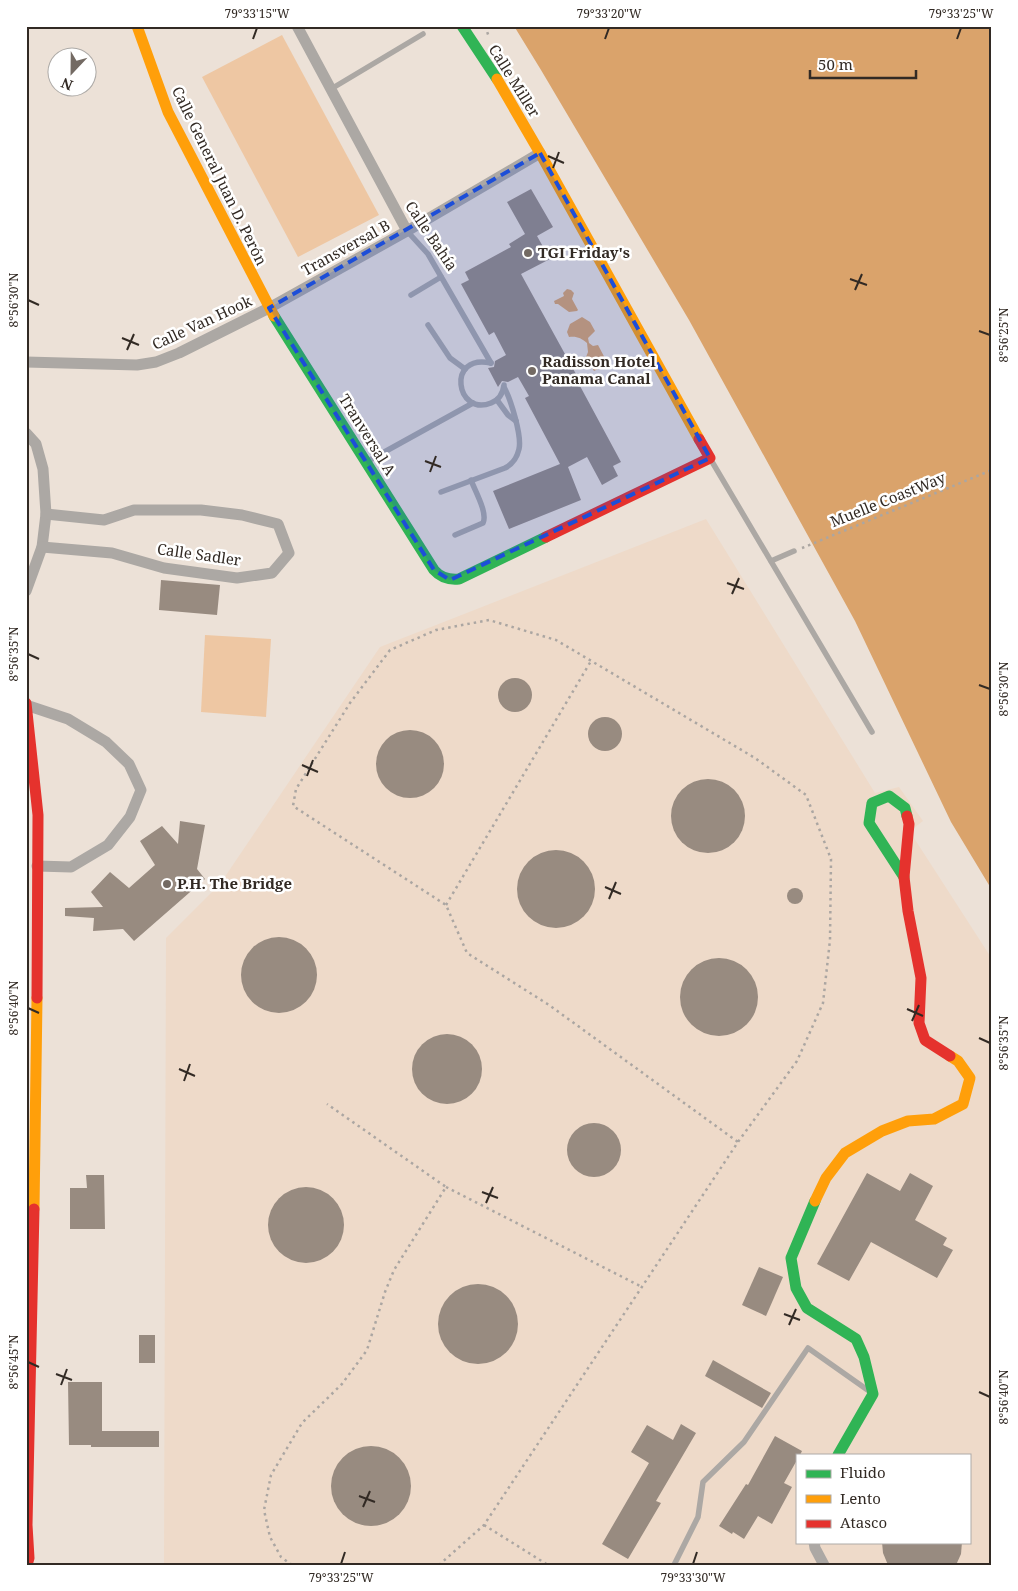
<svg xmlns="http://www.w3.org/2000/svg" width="1018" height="1591" font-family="'Noto Serif',serif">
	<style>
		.built { fill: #eedac9; fill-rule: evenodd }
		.green { fill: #eec7a3 }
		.water { fill: #daa36b }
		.building { fill: #988b80 }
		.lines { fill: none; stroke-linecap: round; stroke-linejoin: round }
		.path { stroke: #aba6a2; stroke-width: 2.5; stroke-dasharray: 2.5 4; stroke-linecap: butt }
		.lane { stroke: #aca8a4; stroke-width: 5.5 }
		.street { stroke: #aca8a4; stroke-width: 11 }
		.fast { stroke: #30b455; stroke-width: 11 }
		.slow { stroke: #ff9f0a; stroke-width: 11 }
		.jam { stroke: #e5322d; stroke-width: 11 }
		.marked { fill: #1d4ed8; fill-opacity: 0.2; stroke: #1d4ed8; stroke-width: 4; stroke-dasharray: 10 6; stroke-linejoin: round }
		.ticks { fill: none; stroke: #322a24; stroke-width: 2 }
		.poi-dot { fill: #736a63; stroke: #fff; stroke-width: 2 }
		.labels { text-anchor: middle; stroke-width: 5; stroke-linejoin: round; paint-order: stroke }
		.street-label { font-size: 15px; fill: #322a24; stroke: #fff }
		.poi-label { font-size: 15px; font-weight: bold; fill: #322a24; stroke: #fff; text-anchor: start }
		.neatline { fill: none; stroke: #322a24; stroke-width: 2 }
		.ticks-label { font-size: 12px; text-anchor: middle; fill: #322a24 }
	</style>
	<rect width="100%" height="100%" fill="#ece1d7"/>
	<path class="built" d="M706 519 875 793 899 787 923 821 914 828 912 835 992 959V1565H164L166 938 220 884 380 647ZM797 1455H969V1542H797Z"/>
	<g class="green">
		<polygon points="282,35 379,215 298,257 202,77"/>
		<polygon points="205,635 271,639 266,717 201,712"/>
	</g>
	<g class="water">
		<polygon points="514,26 992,26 992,890 951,822 855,621 689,320 541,70"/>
		<polygon points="567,289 571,290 574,293 572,299 578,310 577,311 569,312 558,304 555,304 554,301 564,296 563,293"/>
		<path d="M582 317 590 322 595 331 588 338 589 343 593 346 598 345 608 364 594 371 586 357 588 352 587 343C581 338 577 336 569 337L567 332 570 324Z"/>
	</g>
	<g class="building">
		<polygon points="531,189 553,227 537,236 550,259 521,274 582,385 580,386 621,462 613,466 618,476 602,485 587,457 568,467 581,500 509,529 493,491 560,464 525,398 529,396 518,377 508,382 502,381 498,387 488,368 494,367 495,361 506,355 494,332 489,335 461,284 469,280 465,272 511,247 509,244 525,234 507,202"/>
		<polygon points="161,580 220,585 217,615 159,610"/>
		<circle cx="515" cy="695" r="17"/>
		<circle cx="605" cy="734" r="17"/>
		<circle cx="410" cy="764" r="34"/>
		<circle cx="708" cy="816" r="37"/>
		<polygon points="180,821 205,825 197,869 205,879 134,941 123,929 93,931 94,918 65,916 65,908 103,907 91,892 110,872 129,888 155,865 140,841 162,826 178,844"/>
		<circle cx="556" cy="889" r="39"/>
		<circle cx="795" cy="896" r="8"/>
		<circle cx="279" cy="975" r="38"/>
		<circle cx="719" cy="997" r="39"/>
		<circle cx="447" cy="1069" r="35"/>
		<circle cx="594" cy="1150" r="27"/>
		<polygon points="867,1173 900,1191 910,1173 933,1186 915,1220 947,1238 943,1245 953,1250 937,1278 871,1242 849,1281 817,1264"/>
		<polygon points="86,1175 104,1175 105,1229 70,1229 70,1188 87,1188"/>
		<circle cx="306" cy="1225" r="38"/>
		<polygon points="759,1267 783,1277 766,1316 742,1305"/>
		<circle cx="478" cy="1324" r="40"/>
		<rect x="139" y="1335" width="16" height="28"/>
		<polygon points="713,1360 771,1393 762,1408 705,1376"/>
		<polygon points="68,1382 102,1382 102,1431 159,1431 159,1447 91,1447 91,1445 69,1445"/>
		<polygon points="681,1424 696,1433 656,1501 661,1503 628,1559 602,1544 649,1463 631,1452 647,1425 673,1440"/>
		<polygon points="775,1436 802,1451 800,1455 797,1455 797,1460 784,1483 792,1487 772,1524 758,1516 744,1539 733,1532 732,1534 719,1526 746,1484 748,1485"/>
		<circle cx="371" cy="1486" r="40"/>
		<polygon points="882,1542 962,1542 961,1554 956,1565 888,1565 883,1553"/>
	</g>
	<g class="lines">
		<g class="path">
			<polyline points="485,26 489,37"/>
			<polyline points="802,548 992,470"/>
			<polyline points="446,905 591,661"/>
			<polyline points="446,1187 642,1287"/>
			<polyline points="484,1525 548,1565"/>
			<polyline points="292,1565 281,1557 270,1537 264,1510 271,1475 302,1423 342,1384 367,1350 385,1292 394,1270 446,1187 327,1104"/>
			<polyline points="439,1565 484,1525 738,1142 797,1061 823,1003 830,940 831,859 806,795 755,758 556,640 489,620 436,630 390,650 350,703 296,789 293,806 446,905 467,953 549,1005 738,1142"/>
		</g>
		<g class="lane">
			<polyline points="331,89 423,34"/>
			<polyline points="407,231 428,254 491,363"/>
			<polyline points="411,295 441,277"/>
			<polyline points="428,325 450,358 465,369"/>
			<path d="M491 363C446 353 456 417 491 403 499 400 503 393 504 385"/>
			<polyline points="497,400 508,415 516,421"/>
			<polyline points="711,460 872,732"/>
			<polyline points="368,461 473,403"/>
			<path d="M441 492 505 468C513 464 517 458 519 449 522 436 511 400 504 387"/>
			<path d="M455 535 483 523C488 513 475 491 471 480"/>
			<polyline points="771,561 794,551"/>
			<polyline points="674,1565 698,1517 703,1482 744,1442 808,1348 869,1391"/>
		</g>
		<g class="street">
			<polyline points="297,26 407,231"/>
			<polyline points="26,362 137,365 156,362 179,353 269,308 407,231 540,153"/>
			<polyline points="26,433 36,444 43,469 46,514 42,547 26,591"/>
			<polyline points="42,547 112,553 164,568 237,578 272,573 289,553 278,524 242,515 201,510 134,510 104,520 46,514"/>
			<polyline points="26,705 68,719 106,742 129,764 141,790 130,817 108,845 71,867 37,866"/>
			<polyline points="814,1542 815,1548 824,1565"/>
		</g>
		<g class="fast">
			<polyline points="462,26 497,79"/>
			<path d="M274 316 434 570C441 578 449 580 459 579L546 537"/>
			<polyline points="904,877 869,823 872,803 889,796 905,808 907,816"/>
			<polyline points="815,1201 791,1258 796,1288 807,1308 856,1339 864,1357 873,1394 838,1455"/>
		</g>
		<g class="slow">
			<polyline points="137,26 168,112 274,316"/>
			<polyline points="497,79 540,153 699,439"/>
			<polyline points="815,1201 826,1178 845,1153 882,1131 908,1121 934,1119 963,1104 970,1078 958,1061 950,1056"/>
			<polyline points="34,1209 37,998"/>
		</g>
		<g class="jam">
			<polyline points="546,537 710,458 699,439"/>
			<polyline points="26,703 38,815 37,998"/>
			<polyline points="907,816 909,824 904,877 908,911 921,978 919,1023 925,1040 950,1056"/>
			<polyline points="27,1565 29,1558 27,1525 34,1209"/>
		</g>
	</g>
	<path class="marked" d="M540 153 710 458 450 580 434 570 269 308Z"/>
	<path class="ticks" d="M253 39 257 28M605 39 609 28M957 39 961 28M548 156 564 163M553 168 559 152M850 279 867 285M855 290 862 274M28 300 39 305M979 331 990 335M122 338 139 345M127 350 134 334M425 461 441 467M430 472 436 456M727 583 744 589M732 594 739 578M28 654 39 659M979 685 990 689M302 765 318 772M307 776 313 760M605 887 621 894M609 899 616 882M28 1008 39 1013M907 1009 923 1016M912 1021 919 1005M979 1038 990 1043M179 1069 195 1076M184 1081 190 1064M482 1192 498 1198M486 1203 493 1187M784 1314 800 1320M789 1325 796 1309M28 1362 39 1367M56 1374 72 1380M61 1385 67 1369M979 1392 990 1397M359 1496 375 1502M363 1507 370 1491M341 1564 345 1552M693 1564 697 1552"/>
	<g class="poi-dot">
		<circle cx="528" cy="253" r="5"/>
		<circle cx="532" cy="371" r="5"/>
		<circle cx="167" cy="884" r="5"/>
	</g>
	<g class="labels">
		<g class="street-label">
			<text transform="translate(514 81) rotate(58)" y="5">Calle Miller</text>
			<text transform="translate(219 176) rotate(64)" y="5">Calle General Juan D. Perón</text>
			<text transform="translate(431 236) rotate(56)" y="5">Calle Bahía</text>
			<text transform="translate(346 248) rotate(-29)" y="5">Transversal B</text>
			<text transform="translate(202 323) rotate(-25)" y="5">Calle Van Hook</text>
			<text transform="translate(367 435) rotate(58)" y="5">Tranversal A</text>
			<text transform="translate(888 500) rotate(-22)" y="5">Muelle CoastWay</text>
			<text transform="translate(199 555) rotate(8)" y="5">Calle Sadler</text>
		</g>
		<g class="poi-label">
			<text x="538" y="258">TGI Friday's</text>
			<text x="542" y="367">Radisson Hotel<tspan x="542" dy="17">Panama Canal</tspan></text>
			<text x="177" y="889">P.H. The Bridge</text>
		</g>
	</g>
	<rect width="1018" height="1591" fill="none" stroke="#ffffff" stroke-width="55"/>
	<rect x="796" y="1454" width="175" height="90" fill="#ffffff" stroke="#adaaa7"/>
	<rect x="806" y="1470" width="25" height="8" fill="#30b455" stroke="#adaaa7"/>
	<text x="840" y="1478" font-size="15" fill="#322a24">Fluido</text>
	<rect x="806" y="1495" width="25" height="8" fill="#ff9f0a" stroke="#adaaa7"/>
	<text x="840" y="1504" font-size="15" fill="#322a24">Lento</text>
	<rect x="806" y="1520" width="25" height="8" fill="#e5322d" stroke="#adaaa7"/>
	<text x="840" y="1528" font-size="15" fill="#322a24">Atasco</text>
	<g transform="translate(72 72) rotate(202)"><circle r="24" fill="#ffffff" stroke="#adaaa7"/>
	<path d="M0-4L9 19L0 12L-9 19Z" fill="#736a63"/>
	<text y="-8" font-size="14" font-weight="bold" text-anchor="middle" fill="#322a24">N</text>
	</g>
	<path d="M810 70v8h106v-8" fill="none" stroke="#322a24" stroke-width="2.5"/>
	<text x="818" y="70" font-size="15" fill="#322a24" stroke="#ffffff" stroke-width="4" paint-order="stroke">50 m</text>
	<rect x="28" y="28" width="962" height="1536" class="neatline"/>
	<g class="ticks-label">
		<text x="257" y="18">79°33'15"W</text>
		<text x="609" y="18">79°33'20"W</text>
		<text x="961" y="18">79°33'25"W</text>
		<text transform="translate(14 300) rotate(-90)" y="4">8°56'30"N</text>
		<text transform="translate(1004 335) rotate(-90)" y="4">8°56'25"N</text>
		<text transform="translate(14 654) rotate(-90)" y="4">8°56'35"N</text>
		<text transform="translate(1004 689) rotate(-90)" y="4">8°56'30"N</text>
		<text transform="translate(14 1008) rotate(-90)" y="4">8°56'40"N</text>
		<text transform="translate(1004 1043) rotate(-90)" y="4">8°56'35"N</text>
		<text transform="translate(14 1362) rotate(-90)" y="4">8°56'45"N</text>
		<text transform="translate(1004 1397) rotate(-90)" y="4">8°56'40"N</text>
		<text x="341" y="1582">79°33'25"W</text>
		<text x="693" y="1582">79°33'30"W</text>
	</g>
</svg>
